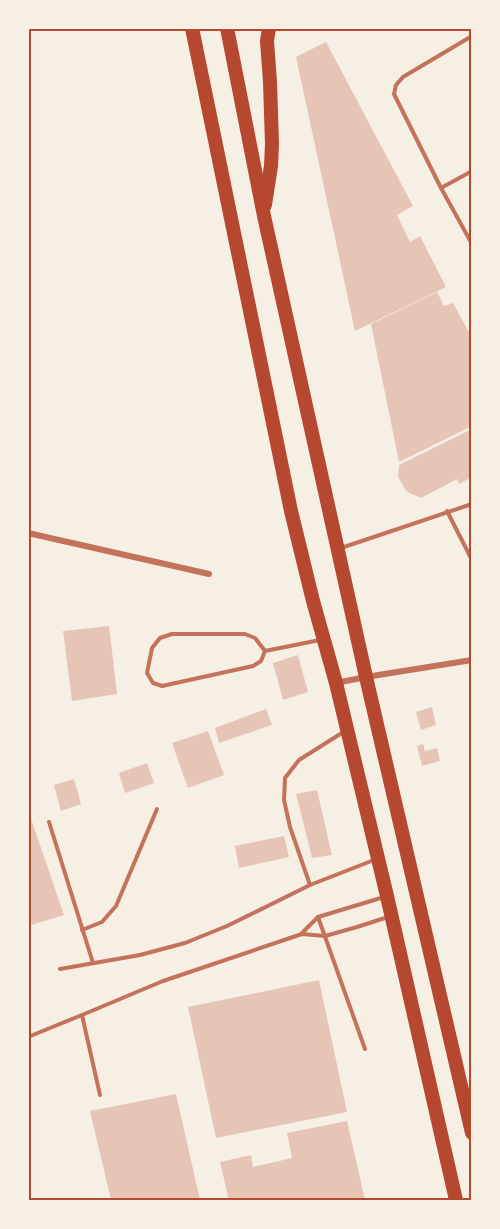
<svg xmlns="http://www.w3.org/2000/svg" width="500" height="1229" font-family="Signika,sans-serif">
	<style>
		.building { fill: #e6c5b7 }
		.lines { fill: none; stroke-linecap: round; stroke-linejoin: round }
		.service { stroke: #c5725c; stroke-width: 4 }
		.minor { stroke: #c5725c; stroke-width: 6 }
		.trunk { stroke: #b5482f; stroke-width: 14 }
		.neatline { fill: none; stroke: #b5482f; stroke-width: 2 }
	</style>
	<rect width="100%" height="100%" fill="#f6efe4"/>
	<g class="building">
		<polygon points="326,42 413,206 397,215 410,242 420,236 446,287 355,331 296,57"/>
		<polygon points="437,292 444,306 453,303 472,338 472,426 399,462 371,324"/>
		<polygon points="472,429 472,477 459,484 457,479 421,498 407,492 398,477 399,465"/>
		<polygon points="109,626 117,694 72,701 63,631"/>
		<polygon points="298,655 308,692 283,700 273,663"/>
		<polygon points="432,707 436,725 421,730 416,712"/>
		<polygon points="266,709 272,725 219,743 215,728"/>
		<polygon points="208,731 224,775 188,788 172,743"/>
		<polygon points="423,744 425,751 437,748 440,761 422,766 417,746"/>
		<polygon points="147,763 154,783 125,793 119,773"/>
		<polygon points="74,779 81,804 61,811 54,785"/>
		<polygon points="317,790 332,855 312,858 296,794"/>
		<polygon points="28,810 64,915 28,926"/>
		<polygon points="284,836 289,857 239,868 235,846"/>
		<polygon points="319,980 347,1112 216,1138 188,1007"/>
		<polygon points="176,1094 200,1200 111,1200 90,1111"/>
		<polygon points="347,1121 365,1200 229,1200 220,1162 251,1155 253,1167 292,1158 287,1133"/>
	</g>
	<g class="lines">
		<g class="service">
			<polyline points="472,36 403,77 396,85 394,94 441,188 472,244"/>
			<polyline points="441,188 472,171"/>
			<polyline points="447,511 472,560"/>
			<polyline points="341,548 472,504"/>
			<polyline points="265,651 255,638 245,634 172,634 160,638 152,648 147,673 153,683 162,686 253,666 261,661 265,651 320,640"/>
			<polyline points="49,822 93,963"/>
			<polyline points="310,885 290,827 284,800 285,778 299,760 345,731"/>
			<polyline points="318,917 365,1049"/>
			<polyline points="82,930 102,922 116,906 157,809"/>
			<polyline points="302,933 318,917 384,897"/>
			<polyline points="60,969 140,955 185,943 227,926 310,885 374,860"/>
			<polyline points="28,1037 82,1015"/>
			<polyline points="100,1095 82,1015 163,981 302,934 325,936 357,927 388,917"/>
		</g>
		<g class="minor">
			<polyline points="28,533 209,574"/>
			<polyline points="336,683 366,677 472,660"/>
		</g>
		<g class="trunk">
			<polyline points="192,28 291,511 313,601 336,683 387,896 456,1200"/>
			<polyline points="227,28 264,216 366,677 472,1133"/>
			<polyline points="265,205 271,166 272,144 270,82 267,41 269,28"/>
		</g>
	</g>
	<rect width="500" height="1229" fill="none" stroke="#f6efe4" stroke-width="60"/>
	<rect x="30" y="30" width="440" height="1169" class="neatline"/>
</svg>
